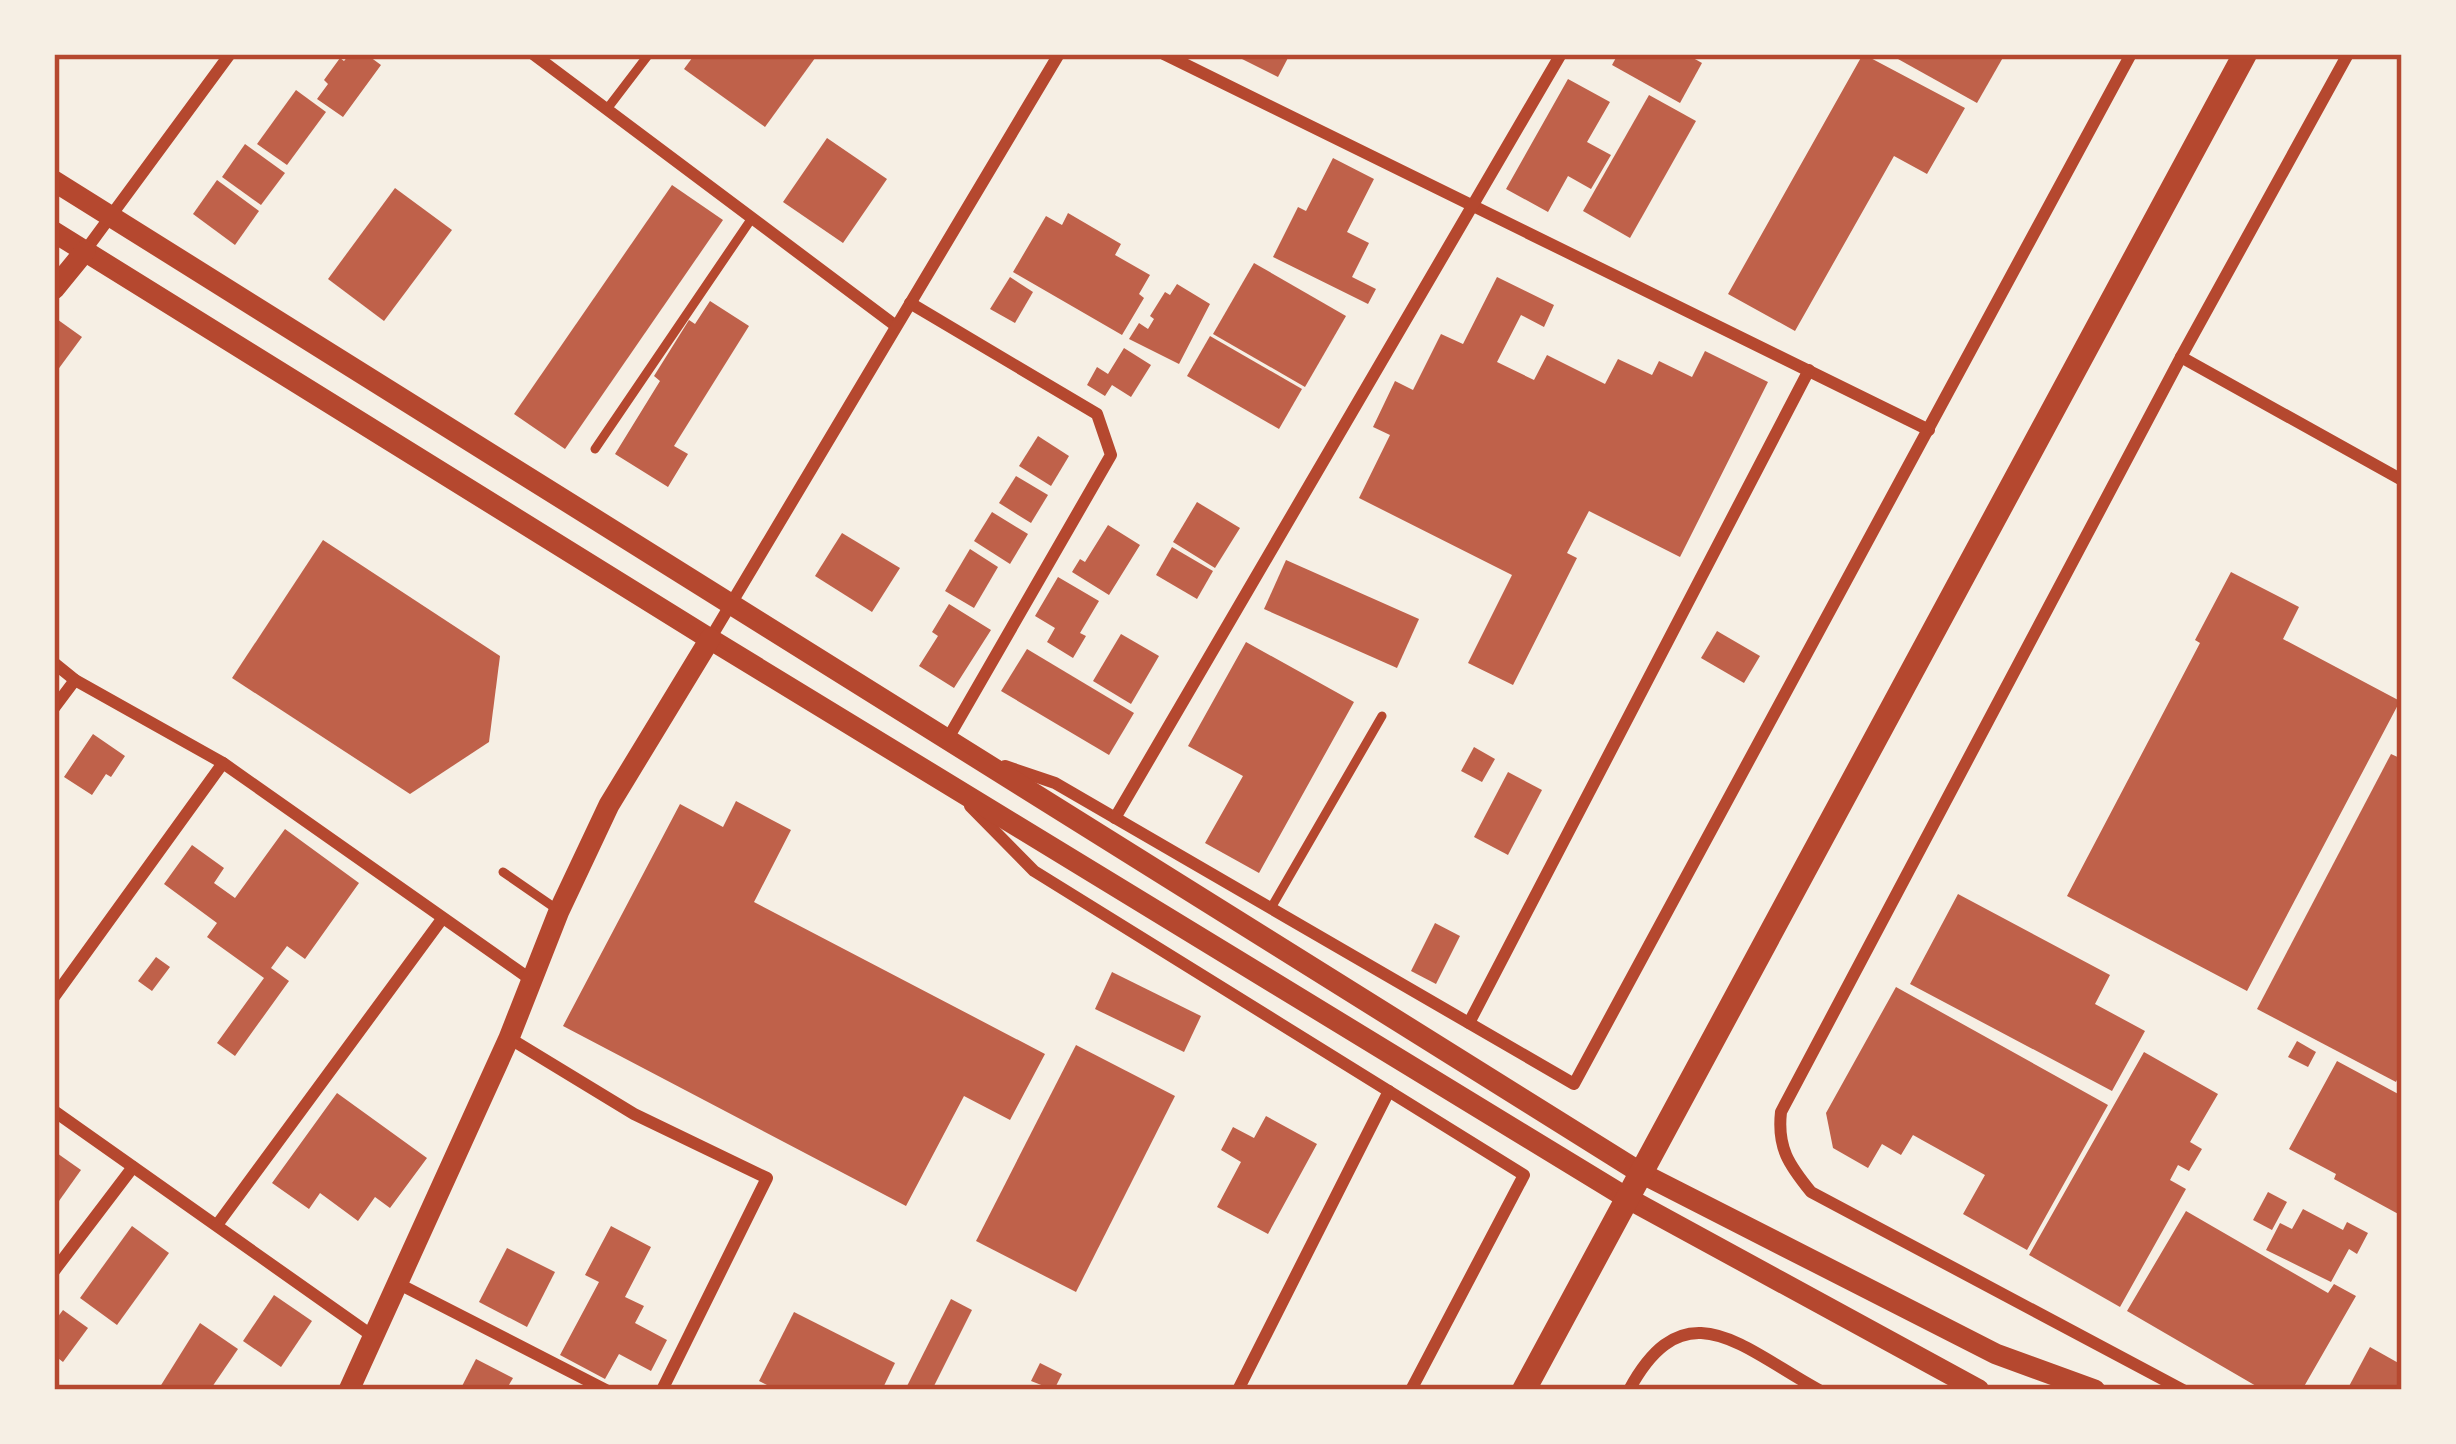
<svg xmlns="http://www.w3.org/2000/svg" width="2456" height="1444" font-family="'Open Sans',sans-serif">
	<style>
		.building { fill: #bf614a }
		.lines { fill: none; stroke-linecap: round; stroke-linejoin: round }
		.service { stroke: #b5482f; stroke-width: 9 }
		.minor { stroke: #b5482f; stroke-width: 12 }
		.tertiary { stroke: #b5482f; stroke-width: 21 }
		.secondary { stroke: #b5482f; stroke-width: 24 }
		.neatline { fill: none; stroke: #b5482f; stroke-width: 4.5 }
	</style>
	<rect width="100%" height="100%" fill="#f6efe4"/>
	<g class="building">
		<polygon points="350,54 366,54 381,65 343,117 317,99 328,84 324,80 340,58 344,61"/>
		<polygon points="695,54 818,54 765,127 684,69"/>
		<polygon points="1232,54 1290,54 1278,77"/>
		<polygon points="1618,54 1686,54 1702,63 1680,103 1612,65"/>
		<polygon points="1863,54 1965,108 1927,174 1894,156 1795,331 1728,294"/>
		<polygon points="1889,54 2005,54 1977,103"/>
		<polygon points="1568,79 1610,102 1587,142 1611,155 1591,189 1568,176 1548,212 1506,189"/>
		<polygon points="296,90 326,112 287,165 257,144"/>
		<polygon points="1649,95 1696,121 1630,238 1583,211"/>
		<polygon points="827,138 887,179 843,243 783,202"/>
		<polygon points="245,144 285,173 261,205 222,177"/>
		<polygon points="1333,158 1374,179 1347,232 1369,243 1352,277 1376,289 1368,304 1273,257 1298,207 1306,211"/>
		<polygon points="217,180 259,211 235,245 193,214"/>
		<polygon points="672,185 723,220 565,449 514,414"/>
		<polygon points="395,188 452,230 384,321 328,279"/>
		<polygon points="1068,213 1121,244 1115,255 1150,275 1139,294 1144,298 1122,335 1013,272 1046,216 1062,225"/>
		<polygon points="1254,263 1346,316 1305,387 1213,334"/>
		<polygon points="1010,277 1033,292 1015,323 990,309"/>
		<polygon points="1497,277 1554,305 1544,327 1521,315 1497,362 1534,380 1547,355 1605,384 1618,359 1652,375 1659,361 1692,377 1705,351 1768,382 1680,557 1589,511 1567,553 1577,558 1513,685 1468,663 1512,575 1359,498 1390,435 1373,427 1395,381 1413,390 1441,334 1463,344"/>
		<polygon points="1177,284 1210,304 1179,364 1129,339 1139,323 1148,329 1154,319 1150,316 1165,292 1170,295"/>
		<polygon points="710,301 749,326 674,446 688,454 668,487 615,454 660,381 654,376 689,320 695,324"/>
		<polygon points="54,317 82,337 54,375"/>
		<polygon points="1210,336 1302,389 1279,429 1187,376"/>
		<polygon points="1124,348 1151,365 1131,397 1112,385 1105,396 1087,385 1097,367 1108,374"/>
		<polygon points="1038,436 1069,456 1051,486 1019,466"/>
		<polygon points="1016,476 1048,495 1031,523 999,503"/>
		<polygon points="1197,502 1240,528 1215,568 1173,542"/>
		<polygon points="992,512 1028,534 1010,564 974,541"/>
		<polygon points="1108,525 1140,545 1109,595 1072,572 1080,559 1085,562"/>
		<polygon points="842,533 900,568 872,612 815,576"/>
		<polygon points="323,540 500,656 489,742 410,794 232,678"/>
		<polygon points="1172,547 1213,571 1197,599 1156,575"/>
		<polygon points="970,549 998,567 974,608 945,591"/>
		<polygon points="1286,560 1419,619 1397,668 1264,609"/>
		<polygon points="2231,572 2299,607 2283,639 2400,701 2247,991 2067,896 2200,643 2195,640"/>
		<polygon points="1058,577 1099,601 1080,633 1086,636 1073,658 1047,642 1055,628 1035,616"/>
		<polygon points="949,604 991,630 954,688 919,666 938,636 932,632"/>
		<polygon points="1717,631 1760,656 1744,683 1701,658"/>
		<polygon points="1121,634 1159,656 1131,704 1093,681"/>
		<polygon points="1246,642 1354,702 1259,873 1205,843 1243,776 1188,746"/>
		<polygon points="1027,649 1134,713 1109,755 1001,691"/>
		<polygon points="93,734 125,756 111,777 106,774 92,795 64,777"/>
		<polygon points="1474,747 1495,759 1482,782 1461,771"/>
		<polygon points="2391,754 2402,759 2402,1069 2396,1082 2257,1009"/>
		<polygon points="1508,772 1542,790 1508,855 1474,837"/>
		<polygon points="736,801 791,830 754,902 1045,1054 1010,1120 964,1096 906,1206 563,1026 680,804 723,827"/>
		<polygon points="285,829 359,883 305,959 287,946 271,968 289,981 235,1056 217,1043 264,978 207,937 217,923 164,884 192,845 224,868 214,883 235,898"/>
		<polygon points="1958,894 2110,975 2095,1004 2145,1031 2112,1091 1910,984"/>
		<polygon points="1435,923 1460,936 1436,984 1411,971"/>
		<polygon points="156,957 170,967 152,991 138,981"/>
		<polygon points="1112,972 1201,1016 1184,1052 1095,1009"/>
		<polygon points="1896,987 2108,1105 2027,1250 1963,1214 1985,1175 1913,1135 1901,1155 1882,1144 1868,1168 1833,1148 1826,1113"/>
		<polygon points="2297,1041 2316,1052 2308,1067 2288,1057"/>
		<polygon points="1076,1045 1175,1096 1076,1292 976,1241"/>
		<polygon points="2144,1052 2218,1094 2190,1142 2202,1149 2189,1171 2178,1165 2170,1180 2186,1189 2120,1307 2029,1255"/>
		<polygon points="2337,1061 2402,1096 2402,1216 2334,1179 2336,1174 2289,1149"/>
		<polygon points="337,1093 427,1158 390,1208 375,1197 358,1221 320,1193 309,1209 272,1183"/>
		<polygon points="1266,1116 1317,1144 1268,1234 1217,1207 1241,1162 1221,1150 1233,1127 1254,1138"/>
		<polygon points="54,1151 81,1170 54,1208"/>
		<polygon points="2268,1192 2287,1202 2272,1230 2253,1220"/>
		<polygon points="2303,1209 2343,1230 2347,1222 2368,1233 2357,1254 2349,1249 2331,1282 2266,1250 2280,1223 2292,1229"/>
		<polygon points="2186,1211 2328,1293 2334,1284 2356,1296 2302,1390 2263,1390 2127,1311"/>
		<polygon points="132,1226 169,1253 117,1325 80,1298"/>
		<polygon points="611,1226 651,1247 625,1297 644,1306 635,1323 667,1340 651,1371 619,1354 605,1379 560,1355 599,1282 585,1275"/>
		<polygon points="507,1248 555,1272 527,1327 479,1302"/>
		<polygon points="274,1295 312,1321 281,1367 243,1341"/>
		<polygon points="951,1299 972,1310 932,1390 905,1390"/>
		<polygon points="63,1310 88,1328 63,1362 54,1355 54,1322"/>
		<polygon points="794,1312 895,1363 882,1390 777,1390 759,1381"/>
		<polygon points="200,1323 238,1349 210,1390 158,1390"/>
		<polygon points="2370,1347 2402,1365 2398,1390 2347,1390"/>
		<polygon points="476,1359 513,1378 506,1390 460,1390"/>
		<polygon points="1040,1363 1062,1374 1054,1390 1031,1381"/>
	</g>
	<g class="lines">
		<g class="service">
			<polyline points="607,109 649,54"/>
			<polyline points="595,449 752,218"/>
			<polyline points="503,872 558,910"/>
			<polyline points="1271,908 1382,716"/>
		</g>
		<g class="minor">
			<polyline points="533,54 896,326"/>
			<polyline points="1164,54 1929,430"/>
			<polyline points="85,251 230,54"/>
			<polyline points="910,303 1097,414 1111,455 947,740"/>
			<polyline points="2181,357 2402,480"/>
			<polyline points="710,639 1059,54"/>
			<polyline points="54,663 75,680 223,763 530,979"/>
			<polyline points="54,708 75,680"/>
			<polyline points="1005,766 1055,783 1574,1084 2131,54"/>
			<polyline points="970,806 1034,871 1524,1175 1411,1390"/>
			<polyline points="1115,818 1561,54"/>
			<polyline points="54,997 223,763"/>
			<polyline points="1469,1023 1809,370"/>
			<polyline points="509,1038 634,1114 767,1178 662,1390"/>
			<polyline points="54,1111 374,1337"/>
			<polyline points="217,1225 442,919"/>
			<polyline points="54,1271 133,1167"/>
			<polyline points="399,1284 606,1390"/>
			<polyline points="1238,1390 1389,1091"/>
			<path d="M1629 1390C1685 1286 1742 1348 1819 1390"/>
			<path d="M2183 1390 1811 1192C1789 1165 1777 1148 1781 1112L2181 357 2348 54"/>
		</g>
		<g class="tertiary">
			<polyline points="54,181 1641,1173 1996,1354 2095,1390"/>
			<polyline points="54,232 710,639 1627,1198 1979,1390"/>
			<polyline points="54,289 85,251"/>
			<polyline points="349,1390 509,1038 559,911 609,805 710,639"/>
		</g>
		<polyline class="secondary" points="1524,1390 2245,54"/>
	</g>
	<rect width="2456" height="1444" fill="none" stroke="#f6efe4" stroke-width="114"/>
	<rect x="57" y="57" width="2342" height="1330" class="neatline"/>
</svg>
